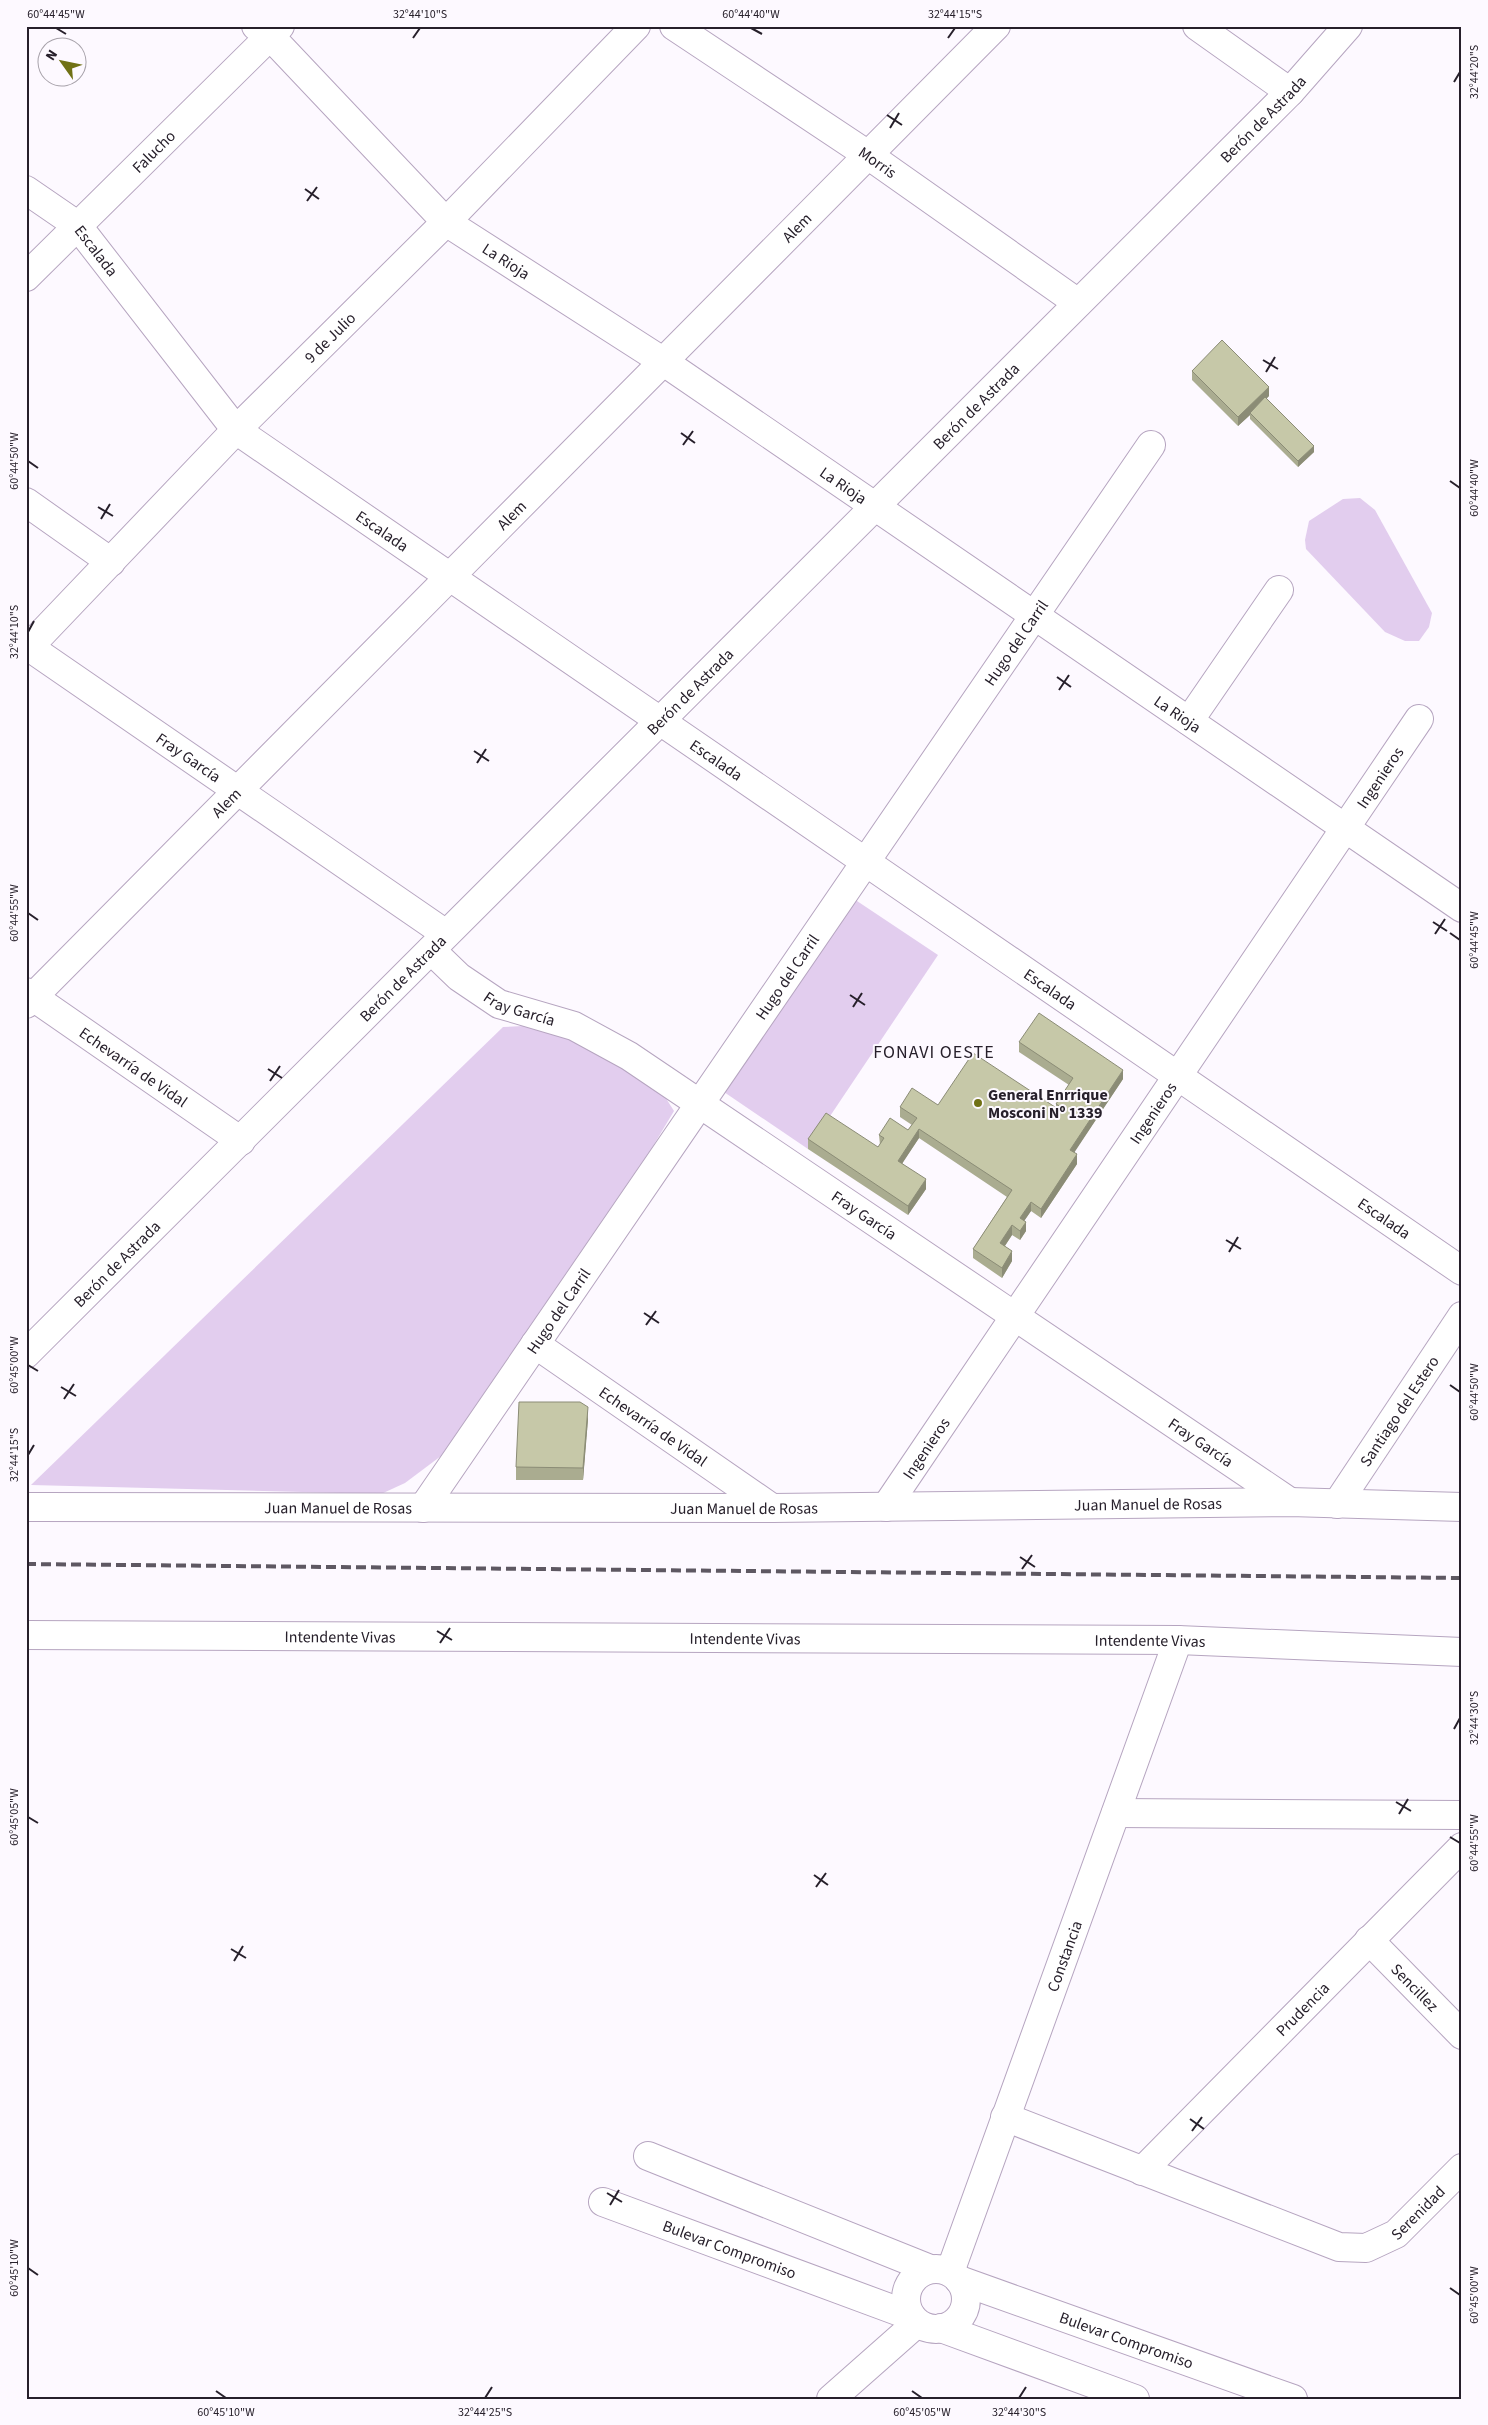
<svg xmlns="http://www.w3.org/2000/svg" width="1488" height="2425" font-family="'Source Sans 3',sans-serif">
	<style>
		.green { fill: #e2cdee }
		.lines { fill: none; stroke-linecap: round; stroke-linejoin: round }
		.minor-casing { stroke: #b6a5c0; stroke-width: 30 }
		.minor { stroke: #fff; stroke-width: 28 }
		.rail { stroke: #5e5862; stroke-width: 4; stroke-dasharray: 10 5; stroke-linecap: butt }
		.wall { fill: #aaac90 }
		.shaded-wall { fill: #8b8c76 }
		.building { fill: #c6c8a8; stroke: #8b8c76 }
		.ticks { fill: none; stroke: #27202b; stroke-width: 2 }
		.poi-dot { fill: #707115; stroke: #fdf9ff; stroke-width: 2 }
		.labels { text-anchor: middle; stroke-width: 4; stroke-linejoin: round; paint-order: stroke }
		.street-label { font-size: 16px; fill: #27202b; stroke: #fdf9ff }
		.poi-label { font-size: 16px; font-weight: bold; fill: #27202b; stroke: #fdf9ff; text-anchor: start }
		.neighbourhood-label { font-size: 18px; letter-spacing: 1px; fill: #27202b; stroke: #fdf9ff }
		.neatline { fill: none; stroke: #27202b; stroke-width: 2 }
		.ticks-label { font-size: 12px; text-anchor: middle; fill: #27202b }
	</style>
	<rect width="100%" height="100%" fill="#fdf9ff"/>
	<g class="green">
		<polygon points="1360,498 1375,510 1432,613 1429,627 1419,641 1405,641 1385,632 1306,549 1305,540 1309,521 1343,499"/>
		<polygon points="854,899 938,955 808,1149 724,1092"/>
		<polygon points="543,1025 581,1039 662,1092 674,1111 653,1146 441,1456 405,1483 381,1494 31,1485 503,1027"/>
	</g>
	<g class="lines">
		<defs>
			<g id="minor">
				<path id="s1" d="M256 26 270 36 446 222 664 362 1462 908"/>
				<path id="s2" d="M674 26 868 155 1078 303"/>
				<polyline points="1197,26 1290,92"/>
				<path id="s3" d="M26 190 77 225 236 430 1462 1271"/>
				<path id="s4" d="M26 277 280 26"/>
				<polyline points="26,502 111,562"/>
				<path id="s5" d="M29 647 446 934"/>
				<path id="s6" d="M26 650 236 430 446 222 636 26"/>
				<polyline points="1189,721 1279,590"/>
				<path id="s7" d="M431 950 459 977 499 1004 574 1026 629 1056 1290 1502"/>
				<path id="s8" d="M26 992 241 1141"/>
				<path id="s9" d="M26 1004 996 26"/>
				<path id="s10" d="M535 1344 772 1508"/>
				<path id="s11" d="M26 1354 1290 92 1348 26"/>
				<path id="s12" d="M1337 1504 1462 1316"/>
				<path id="s13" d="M26 1507 772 1508 1290 1502 1462 1507"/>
				<path id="s14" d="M886 1507 1419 719"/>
				<path id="s15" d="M423 1508 1151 445"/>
				<path id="s16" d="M26 1635 1178 1640 1462 1652"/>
				<polyline points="1116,1813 1462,1815"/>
				<path id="s17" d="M1369 1940 1462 2035"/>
				<path id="s18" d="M1005 2117 1339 2247 1366 2248 1396 2234 1462 2168"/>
				<polyline points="648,2156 930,2269"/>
				<path id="s19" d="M1142 2171 1462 1847"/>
				<path id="s20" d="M603 2202 911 2316"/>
				<circle cx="936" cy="2299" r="30"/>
				<path id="s21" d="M950 2272 1178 1640"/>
				<path id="s22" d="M959 2280 1293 2399"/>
				<polyline points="941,2328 1135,2399"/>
				<polyline points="831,2399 917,2323"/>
			</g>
		</defs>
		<use href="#minor" class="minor-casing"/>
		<use href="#minor" class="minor"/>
		<polyline class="rail" points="26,1564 1462,1578"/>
	</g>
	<g class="wall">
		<polygon points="1192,371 1269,396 1266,399 1314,452 1298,467 1250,419 1250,415 1238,426 1192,380"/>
		<polygon points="1019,1042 1123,1079 1074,1152 1077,1164 1041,1218 1031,1211 1024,1221 1026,1231 1020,1240 1012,1235 1005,1246 1012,1261 1002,1278 973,1258 973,1249 1007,1197 919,1138 902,1163 926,1189 908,1215 808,1149 808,1139 878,1147 880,1145 879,1135 908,1130 912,1125 900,1117 900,1107 938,1105 1056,1108 1056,1104 1069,1085 1019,1052"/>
		<polygon points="588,1419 583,1480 516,1480 516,1467"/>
	</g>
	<g class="shaded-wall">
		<polygon points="1269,387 1269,396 1251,414 1250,413 1250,415 1238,426 1238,417"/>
		<polygon points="1314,446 1314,452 1298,467 1298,461"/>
		<polygon points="1123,1070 1123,1079 1070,1159 1070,1150"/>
		<polygon points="919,1129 919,1138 898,1170 898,1161"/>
		<polygon points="1077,1154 1077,1164 1041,1218 1041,1209"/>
		<polygon points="926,1179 926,1189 908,1215 908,1206"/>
		<polygon points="1031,1202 1031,1211 1020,1227 1020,1218"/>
		<polygon points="1026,1222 1026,1231 1020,1240 1020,1231"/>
		<polygon points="1012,1225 1012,1235 1000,1253 1000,1243"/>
		<polygon points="1012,1251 1012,1261 1002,1278 1002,1268"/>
		<polygon points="588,1407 588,1419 583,1480 583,1468"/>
	</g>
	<g class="building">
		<polygon points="1222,340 1269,387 1238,417 1192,371"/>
		<polygon points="1265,397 1314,446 1298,461 1250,413"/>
		<polygon points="1039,1013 1123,1070 1070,1150 1077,1154 1041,1209 1031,1202 1020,1218 1026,1222 1020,1231 1012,1225 1000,1243 1012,1251 1002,1268 973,1249 1012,1190 919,1129 898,1161 926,1179 908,1206 808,1139 826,1113 878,1147 884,1138 879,1135 890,1118 908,1130 917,1118 900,1107 912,1088 938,1105 973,1053 1061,1111 1063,1108 1056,1104 1073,1078 1019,1042"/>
		<polygon points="519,1402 580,1402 588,1407 583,1468 516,1467"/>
	</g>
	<path class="ticks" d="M56 28 66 34M751 28 762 34M413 38 420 28M948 38 955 28M1454 82 1460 72M887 115 902 125M890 128 899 113M305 189 319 199M307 201 317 187M1263 360 1278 369M1266 372 1275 357M681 433 695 443M683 445 693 431M28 461 38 468M1450 481 1460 488M98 507 113 516M101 519 110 504M28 632 34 621M1057 677 1071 687M1059 690 1069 675M474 751 489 761M477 763 486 749M28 913 38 920M1433 922 1447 931M1450 933 1460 940M1435 934 1445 919M850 995 865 1005M853 1007 862 993M268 1069 282 1078M270 1081 280 1066M1226 1240 1241 1249M1229 1252 1238 1237M644 1313 659 1323M646 1325 656 1311M28 1365 38 1371M1450 1385 1460 1392M61 1387 76 1396M64 1399 74 1384M28 1455 34 1445M1020 1557 1035 1567M1022 1569 1032 1555M437 1631 452 1640M440 1643 450 1628M1454 1729 1460 1718M1396 1802 1411 1811M1399 1814 1408 1799M28 1817 38 1823M1450 1837 1460 1843M814 1875 828 1885M816 1887 826 1873M231 1949 246 1958M234 1961 243 1946M1190 2119 1204 2129M1192 2131 1202 2117M607 2193 622 2202M610 2205 619 2190M28 2268 38 2275M1450 2288 1460 2295M216 2391 226 2398M912 2391 922 2398M485 2398 492 2387M1019 2398 1026 2387"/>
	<circle class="poi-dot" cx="978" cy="1103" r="5"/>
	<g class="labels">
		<g class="street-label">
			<text dy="6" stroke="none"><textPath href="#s11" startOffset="1748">Berón de Astrada</textPath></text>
			<text dy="6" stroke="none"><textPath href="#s4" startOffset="179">Falucho</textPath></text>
			<text dy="6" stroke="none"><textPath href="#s2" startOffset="245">Morris</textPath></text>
			<text dy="6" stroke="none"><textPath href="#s9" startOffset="1094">Alem</textPath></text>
			<text dy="6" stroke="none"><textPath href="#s3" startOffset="94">Escalada</textPath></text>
			<text dy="6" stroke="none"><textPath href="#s1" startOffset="345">La Rioja</textPath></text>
			<text dy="6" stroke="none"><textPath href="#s6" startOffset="436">9 de Julio</textPath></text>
			<text dy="6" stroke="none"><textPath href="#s11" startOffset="1342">Berón de Astrada</textPath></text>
			<text dy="6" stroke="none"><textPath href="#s1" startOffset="750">La Rioja</textPath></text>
			<text dy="6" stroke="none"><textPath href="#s9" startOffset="689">Alem</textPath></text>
			<text dy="6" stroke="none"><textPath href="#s3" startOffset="499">Escalada</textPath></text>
			<text dy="6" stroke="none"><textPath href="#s15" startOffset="1049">Hugo del Carril</textPath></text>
			<text dy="6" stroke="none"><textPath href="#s11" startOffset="938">Berón de Astrada</textPath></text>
			<text dy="6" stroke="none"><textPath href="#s1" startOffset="1155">La Rioja</textPath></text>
			<text dy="6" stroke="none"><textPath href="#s5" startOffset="194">Fray García</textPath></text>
			<text dy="6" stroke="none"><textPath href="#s3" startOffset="904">Escalada</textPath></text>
			<text dy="6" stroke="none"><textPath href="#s14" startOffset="881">Ingenieros</textPath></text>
			<text dy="6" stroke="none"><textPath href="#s9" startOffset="284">Alem</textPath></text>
			<text dy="6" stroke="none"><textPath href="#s15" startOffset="644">Hugo del Carril</textPath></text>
			<text dy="6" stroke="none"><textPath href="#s11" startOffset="532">Berón de Astrada</textPath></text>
			<text dy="6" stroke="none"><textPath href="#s3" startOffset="1309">Escalada</textPath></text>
			<text dy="6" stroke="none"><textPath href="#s7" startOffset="108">Fray García</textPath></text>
			<text dy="6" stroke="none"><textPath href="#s8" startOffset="131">Echevarría de Vidal</textPath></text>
			<text dy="6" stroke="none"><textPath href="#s14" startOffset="476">Ingenieros</textPath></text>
			<text dy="6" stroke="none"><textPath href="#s7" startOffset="512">Fray García</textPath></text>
			<text dy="6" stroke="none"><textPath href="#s3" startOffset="1714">Escalada</textPath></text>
			<text dy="6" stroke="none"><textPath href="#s11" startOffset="128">Berón de Astrada</textPath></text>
			<text dy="6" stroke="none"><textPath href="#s15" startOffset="239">Hugo del Carril</textPath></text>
			<text dy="6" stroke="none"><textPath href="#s12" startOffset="112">Santiago del Estero</textPath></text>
			<text dy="6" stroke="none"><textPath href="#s10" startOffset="144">Echevarría de Vidal</textPath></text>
			<text dy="6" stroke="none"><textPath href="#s7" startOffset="918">Fray García</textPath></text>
			<text dy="6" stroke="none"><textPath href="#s14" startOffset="71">Ingenieros</textPath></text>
			<text dy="6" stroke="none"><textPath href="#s13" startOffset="1122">Juan Manuel de Rosas</textPath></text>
			<text dy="6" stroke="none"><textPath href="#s13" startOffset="312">Juan Manuel de Rosas</textPath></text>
			<text dy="6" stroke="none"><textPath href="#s13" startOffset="718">Juan Manuel de Rosas</textPath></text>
			<text dy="6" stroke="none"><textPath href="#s16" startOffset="314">Intendente Vivas</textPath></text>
			<text dy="6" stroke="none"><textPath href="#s16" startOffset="719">Intendente Vivas</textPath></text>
			<text dy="6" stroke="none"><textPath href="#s16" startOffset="1124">Intendente Vivas</textPath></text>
			<text dy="6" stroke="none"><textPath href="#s21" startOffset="336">Constancia</textPath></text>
			<text dy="6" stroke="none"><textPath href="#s17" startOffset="66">Sencillez</textPath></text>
			<text dy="6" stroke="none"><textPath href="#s19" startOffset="228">Prudencia</textPath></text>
			<text dy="6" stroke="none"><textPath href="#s18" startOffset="449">Serenidad</textPath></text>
			<text dy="6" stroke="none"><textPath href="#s20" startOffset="135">Bulevar Compromiso</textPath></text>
			<text dy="6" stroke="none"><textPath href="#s22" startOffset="178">Bulevar Compromiso</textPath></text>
		</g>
		<g class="poi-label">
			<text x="988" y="1100">General Enrrique<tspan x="988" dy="18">Mosconi Nº 1339</tspan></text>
		</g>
		<g class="neighbourhood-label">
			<text x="934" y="1058">FONAVI OESTE</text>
		</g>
	</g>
	<rect width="1488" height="2425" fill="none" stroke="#fdf9ff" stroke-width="55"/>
	<g transform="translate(62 62) rotate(303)"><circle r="24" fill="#fdf9ff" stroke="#a7a2aa"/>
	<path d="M0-4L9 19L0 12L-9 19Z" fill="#707115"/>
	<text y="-8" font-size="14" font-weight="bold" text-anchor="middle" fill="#27202b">N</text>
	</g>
	<rect x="28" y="28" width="1432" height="2370" class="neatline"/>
	<g class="ticks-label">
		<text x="56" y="18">60°44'45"W</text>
		<text x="420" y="18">32°44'10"S</text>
		<text x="751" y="18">60°44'40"W</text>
		<text x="955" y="18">32°44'15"S</text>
		<text transform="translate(1474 72) rotate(-90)" y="4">32°44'20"S</text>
		<text transform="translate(14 461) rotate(-90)" y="4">60°44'50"W</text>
		<text transform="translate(1474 488) rotate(-90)" y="4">60°44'40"W</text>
		<text transform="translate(14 632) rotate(-90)" y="4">32°44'10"S</text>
		<text transform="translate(14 913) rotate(-90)" y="4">60°44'55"W</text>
		<text transform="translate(1474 940) rotate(-90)" y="4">60°44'45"W</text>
		<text transform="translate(14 1365) rotate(-90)" y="4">60°45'00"W</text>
		<text transform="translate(1474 1392) rotate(-90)" y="4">60°44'50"W</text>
		<text transform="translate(14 1455) rotate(-90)" y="4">32°44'15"S</text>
		<text transform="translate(1474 1718) rotate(-90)" y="4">32°44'30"S</text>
		<text transform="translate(14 1817) rotate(-90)" y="4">60°45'05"W</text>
		<text transform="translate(1474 1843) rotate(-90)" y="4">60°44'55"W</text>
		<text transform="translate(14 2268) rotate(-90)" y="4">60°45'10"W</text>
		<text transform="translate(1474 2295) rotate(-90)" y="4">60°45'00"W</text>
		<text x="226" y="2416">60°45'10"W</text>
		<text x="485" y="2416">32°44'25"S</text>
		<text x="922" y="2416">60°45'05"W</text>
		<text x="1019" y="2416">32°44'30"S</text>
	</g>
</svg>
